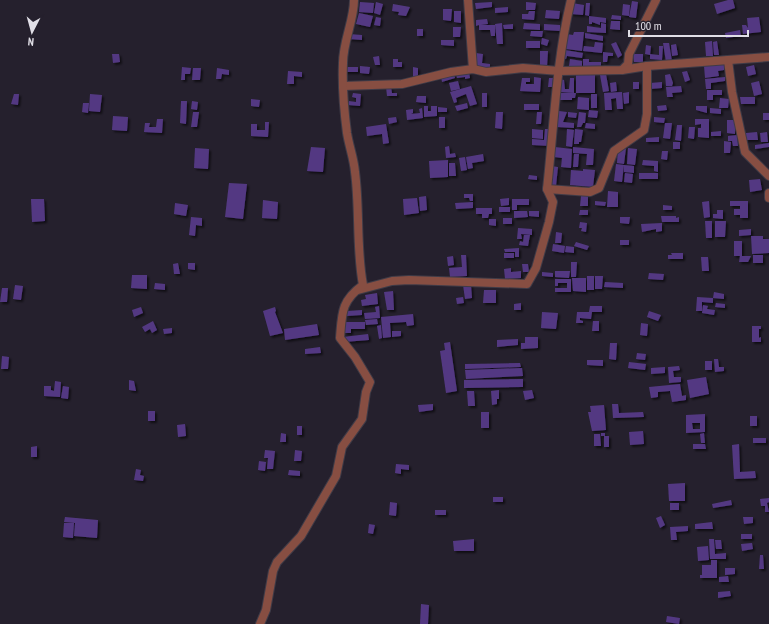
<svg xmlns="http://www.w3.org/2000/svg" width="769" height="624" font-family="'PT Sans Narrow',sans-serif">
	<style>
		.building { fill: #533982; fill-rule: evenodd; filter: url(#shadow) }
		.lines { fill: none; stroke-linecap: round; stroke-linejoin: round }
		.minor-casing { stroke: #3f3b47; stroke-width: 10 }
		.minor { stroke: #874e42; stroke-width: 8 }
	</style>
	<defs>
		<filter id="shadow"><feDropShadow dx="2" dy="2" stdDeviation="1" flood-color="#0009"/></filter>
	</defs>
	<rect width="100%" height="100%" fill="#25202d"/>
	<g class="building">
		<polygon points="728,0 733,0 735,8 717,14 714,4"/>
		<polygon points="632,1 638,2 636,18 629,17"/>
		<polygon points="360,2 374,3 373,13 359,12"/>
		<polygon points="376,2 383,4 380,15 374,13"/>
		<polygon points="492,2 492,7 476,9 475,3"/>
		<polygon points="526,2 536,3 535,10 526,10"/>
		<polygon points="572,3 584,5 583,15 571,14"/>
		<polygon points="586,3 590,3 589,16 585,15"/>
		<polygon points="393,4 410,7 406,16 398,15 399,12 392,11"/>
		<polygon points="623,4 630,5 629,16 622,15"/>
		<polygon points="508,7 508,12 495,13 495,8"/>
		<polygon points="443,9 452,9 451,21 443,20"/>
		<polygon points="546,10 560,11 559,19 545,18"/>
		<polygon points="454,11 461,11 461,23 454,22"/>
		<polygon points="529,11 535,11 534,20 522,19 522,14 528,14"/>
		<polygon points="359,13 373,16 370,27 356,24"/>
		<polygon points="612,15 621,16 621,20 611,19"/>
		<polygon points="589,16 606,18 606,23 600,22 600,25 592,22 592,24 589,24"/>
		<polygon points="376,17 381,18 380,26 374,25"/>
		<polygon points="759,17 761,32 743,34 742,25 746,25 748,28 747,18"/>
		<polygon points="487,19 488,24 481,25 495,25 495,36 491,36 490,30 479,30 479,25 476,26 476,20"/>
		<polygon points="611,21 620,21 620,30 610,29"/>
		<polygon points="502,23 503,44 497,44 495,24"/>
		<polygon points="524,23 540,24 540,30 523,29"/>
		<polygon points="601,23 606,24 606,33 587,32 587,26 601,28"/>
		<polygon points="513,24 513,29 504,29 503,25"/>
		<polygon points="544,24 560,25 560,31 544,30"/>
		<polygon points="453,27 461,27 460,37 453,37"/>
		<rect x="417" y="29" width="6" height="7"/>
		<polygon points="740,30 741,36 726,38 725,33"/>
		<polygon points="531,31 543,31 542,37 530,36"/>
		<polygon points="574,32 584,32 582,51 566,49 567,34 573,35"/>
		<polygon points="585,33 603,36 603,41 585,38"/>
		<polygon points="349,34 362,35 362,40 349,39"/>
		<polygon points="542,38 549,40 547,46 541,44"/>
		<polygon points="441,40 454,40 454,46 441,45"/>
		<rect x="526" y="41" width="14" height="7"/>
		<polygon points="712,41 713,56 706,56 705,42"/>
		<polygon points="717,41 719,55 714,55 713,42"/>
		<polygon points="595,42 603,43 602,53 583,51 584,46 594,47"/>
		<polygon points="616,42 622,55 618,58 611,44"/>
		<polygon points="663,43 669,43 672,61 666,62"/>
		<polygon points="676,44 678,55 672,56 671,45"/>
		<polygon points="646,45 651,46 650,55 645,54"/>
		<polygon points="659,46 663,46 662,60 650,59 650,54 659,55"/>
		<polygon points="565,50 583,53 582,58 567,56 566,59 563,58"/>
		<polygon points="540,51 548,51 547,67 540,66"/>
		<polygon points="603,52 613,53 613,56 608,56 607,62 603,62"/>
		<polygon points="476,53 483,54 482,63 490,64 490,69 477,68"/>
		<polygon points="112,54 119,54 120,62 113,63"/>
		<polygon points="633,54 643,54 643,62 634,62"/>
		<polygon points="379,56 380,65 375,65 373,57"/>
		<polygon points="393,59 398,59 398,62 402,62 402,67 393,67"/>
		<polygon points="570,59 582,61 582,68 569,66"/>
		<polygon points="583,59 589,59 589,62 601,62 601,69 583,68"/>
		<polygon points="724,64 724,70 718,71 719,76 705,78 704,66"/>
		<polygon points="754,65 756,74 748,76 746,67"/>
		<polygon points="360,66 370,67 369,74 360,73"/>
		<polygon points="182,67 191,68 190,74 185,74 185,80 181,80"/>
		<rect x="344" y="67" width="14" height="5"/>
		<polygon points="413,67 418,68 418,78 413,78"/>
		<polygon points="193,68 201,68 200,80 192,80"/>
		<polygon points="217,68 229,70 229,75 222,74 221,79 216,79"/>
		<polygon points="288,71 302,72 302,77 294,76 294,84 287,84"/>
		<polygon points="687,71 690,80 685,82 682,72"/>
		<polygon points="469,72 470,78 465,79 465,77 457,78 456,74"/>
		<polygon points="454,74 455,78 442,82 441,77"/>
		<polygon points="606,74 609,91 603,92 600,75"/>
		<polygon points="670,74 673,83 672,86 666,86 665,75"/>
		<rect x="576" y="75" width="19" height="18"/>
		<polygon points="534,77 541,78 540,92 520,91 522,78 530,78 530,82 526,82 526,84 534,84"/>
		<polygon points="725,77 725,81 711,83 711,89 706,89 705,79"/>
		<polygon points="549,78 553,78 552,87 548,87"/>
		<polygon points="570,78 574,78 574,93 559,92 560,79 564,80 565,89 569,89"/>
		<polygon points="458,81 460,89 451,91 449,83"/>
		<polygon points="759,81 762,94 754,96 751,83"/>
		<polygon points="616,82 617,91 611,92 610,83"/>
		<rect x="633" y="82" width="6" height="7"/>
		<polygon points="662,82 662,88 650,89 650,83"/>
		<polygon points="471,86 477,104 470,106 466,94 456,98 457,102 454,103 450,92"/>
		<polygon points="681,86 682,92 672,93 673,97 667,97 666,87"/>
		<polygon points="386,87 391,87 392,93 397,93 397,96 387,96"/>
		<polygon points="707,90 722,90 722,95 713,95 713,100 707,100"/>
		<polygon points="622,92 623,109 617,109 616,98 611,99 612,110 605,110 604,93"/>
		<polygon points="629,92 629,103 624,104 623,93"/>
		<polygon points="353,93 361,94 360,106 348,105 349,101 356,102 356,98 352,97"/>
		<rect x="482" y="93" width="5" height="14"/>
		<polygon points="561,93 576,93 575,98 572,98 572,100 560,100"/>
		<polygon points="14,94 19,94 18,105 11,104"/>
		<polygon points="90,94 102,95 100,112 89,111"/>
		<rect x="591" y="94" width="6" height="14"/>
		<polygon points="417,96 426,96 426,103 416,102"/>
		<polygon points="578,97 589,98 589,110 577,109"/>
		<polygon points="740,97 755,97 755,104 741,104"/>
		<polygon points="720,98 729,99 728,108 719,108"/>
		<polygon points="251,99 260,100 259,107 251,106"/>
		<polygon points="181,101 187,101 186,124 180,123"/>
		<polygon points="192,101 198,102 197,110 191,109"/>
		<polygon points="83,103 89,103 88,113 82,112"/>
		<polygon points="467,103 468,108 457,111 455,106"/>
		<rect x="524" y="104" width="15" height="6"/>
		<polygon points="666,105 667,110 658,111 657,106"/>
		<polygon points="424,106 428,106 428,111 431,111 431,106 437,106 437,116 424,117"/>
		<polygon points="696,106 707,106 707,113 696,110"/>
		<polygon points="438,107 447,108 447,112 438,112"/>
		<polygon points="422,108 423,118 407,120 406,110 413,109 413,113 411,114 420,113 419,109"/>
		<polygon points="710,108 721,109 721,114 710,113"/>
		<polygon points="589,110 598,111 597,118 588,117"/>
		<polygon points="559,111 567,112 563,122 574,123 574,128 557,127"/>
		<polygon points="193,112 199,112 197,127 191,127"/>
		<polygon points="496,112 503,112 502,129 495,128"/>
		<polygon points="537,112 542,112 541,124 536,124"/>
		<polygon points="568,112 577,113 576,118 568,117"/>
		<polygon points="579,112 586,113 585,123 583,123 581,127 577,127"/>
		<rect x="763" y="113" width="6" height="7"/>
		<polygon points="113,116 128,117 127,131 112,130"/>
		<polygon points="396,117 397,122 389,124 388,118"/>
		<rect x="439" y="117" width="6" height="11"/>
		<polygon points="654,117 665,118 664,123 654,122"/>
		<polygon points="157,119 163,119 162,133 144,132 145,123 150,123 149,127 156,127"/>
		<polygon points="695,119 709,119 709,138 698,137 698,128 701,128 701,124 695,125"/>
		<polygon points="727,120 735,120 735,134 727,133"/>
		<polygon points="265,122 269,122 268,137 251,136 251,124 257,124 257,130 265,130"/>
		<polygon points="586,123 595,124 595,129 585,128"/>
		<polygon points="665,123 672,123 670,139 663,138"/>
		<polygon points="386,124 389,143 383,144 382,134 367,136 366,127"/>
		<polygon points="677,125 682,125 681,141 675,140"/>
		<polygon points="689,127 695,127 694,139 688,138"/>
		<polygon points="532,129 543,130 543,139 532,138"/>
		<polygon points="545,129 551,129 550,146 532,145 532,139 544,140"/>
		<polygon points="567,129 574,130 572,147 566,146"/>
		<polygon points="575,129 583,130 581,142 579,142 579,144 574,144"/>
		<polygon points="721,131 721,136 711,136 711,132"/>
		<polygon points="757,132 758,140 746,140 746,133"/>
		<polygon points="767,132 768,142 761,142 760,133"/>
		<polygon points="737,135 738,146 733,146 732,141 728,141 728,136"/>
		<polygon points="659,137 659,142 646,142 646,138"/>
		<polygon points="724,141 731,142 730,153 724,153"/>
		<rect x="673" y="142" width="7" height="7"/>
		<polygon points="769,143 769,147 755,149 755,145"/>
		<polygon points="449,146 450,154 455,153 456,157 446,158 445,147"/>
		<polygon points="311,147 325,148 323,172 307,171"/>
		<polygon points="555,147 572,149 571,168 561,167 562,158 554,157"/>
		<polygon points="573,147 594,149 593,165 586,165 587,154 573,153"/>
		<polygon points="618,147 626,148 624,164 617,163"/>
		<polygon points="195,148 209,149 208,169 194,168"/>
		<polygon points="628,148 637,149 635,165 627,164"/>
		<polygon points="662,151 668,151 667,160 661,159"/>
		<polygon points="483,154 484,161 472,163 473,168 468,169 466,157"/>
		<polygon points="574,154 579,154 578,167 573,167"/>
		<polygon points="465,157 467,170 461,171 459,158"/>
		<polygon points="448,160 448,177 430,178 429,161"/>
		<polygon points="643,160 658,161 658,172 654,171 654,166 642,165"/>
		<polygon points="449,163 455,163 456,176 449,176"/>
		<polygon points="616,164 624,165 622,182 614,181"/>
		<polygon points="624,165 634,166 634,173 624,172"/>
		<polygon points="551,166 558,167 556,186 549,186"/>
		<polygon points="583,169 595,170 593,187 570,185 571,170 583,171"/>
		<polygon points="625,173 633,174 632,183 624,182"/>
		<rect x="639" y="173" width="19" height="6"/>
		<polygon points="529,175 537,176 537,180 528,179"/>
		<polygon points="760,179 762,190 750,192 749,180"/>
		<polygon points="229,183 247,184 243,219 225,217"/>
		<polygon points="608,191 618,192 618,207 607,207"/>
		<polygon points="464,194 473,194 473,201 470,201 469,198 464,198"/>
		<polygon points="426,196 427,210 420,211 419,197"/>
		<polygon points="581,196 588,196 588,206 580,206"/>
		<polygon points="417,198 419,213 404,215 403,199"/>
		<polygon points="509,198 509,205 501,206 500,199"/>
		<polygon points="31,199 44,199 45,221 32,222"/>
		<polygon points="512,199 529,199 529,205 517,205 517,210 512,210"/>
		<polygon points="263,200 278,202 277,219 262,218"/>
		<polygon points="595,201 606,202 605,206 595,205"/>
		<polygon points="709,201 710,217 704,218 702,202"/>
		<polygon points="730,201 748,201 748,218 740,218 740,215 734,215 734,209 740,209 740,206 730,206"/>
		<polygon points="473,202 473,208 456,209 455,203"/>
		<polygon points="175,203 188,205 186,216 174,214"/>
		<polygon points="663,205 672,206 672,210 663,210"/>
		<rect x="499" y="207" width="11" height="5"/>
		<polygon points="476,208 492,208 492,214 489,214 488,218 482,218 482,214 476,214"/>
		<polygon points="580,210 588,210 588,215 579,215"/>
		<polygon points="717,210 723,210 723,219 713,218 713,214 717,214"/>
		<polygon points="514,211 527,211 528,217 514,218"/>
		<polygon points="529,211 539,211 539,217 529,216"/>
		<polygon points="661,216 676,216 676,218 679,217 679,222 662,222"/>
		<polygon points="191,217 202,218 202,226 196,225 195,236 189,235"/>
		<polygon points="620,217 630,217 629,224 620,223"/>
		<rect x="503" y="218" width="9" height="6"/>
		<polygon points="489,219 496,219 496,226 489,225"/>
		<polygon points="705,221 712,221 712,238 706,238"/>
		<polygon points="715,221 726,221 725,237 715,237"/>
		<polygon points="580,222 587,223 586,232 581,231 582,228 579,228"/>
		<polygon points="662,223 662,231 656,232 656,229 642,232 641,224"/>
		<polygon points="518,228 532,229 532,235 521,234 522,239 517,239"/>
		<polygon points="751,229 751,235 739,236 739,230"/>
		<polygon points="556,232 562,233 561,243 555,243"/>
		<polygon points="524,235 530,235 528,246 519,245 520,241 523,242"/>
		<polygon points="751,236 763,236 763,239 769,239 769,253 752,254"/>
		<rect x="620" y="240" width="9" height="5"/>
		<polygon points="734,241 742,241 742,256 751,256 748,262 739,262 740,256 734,256"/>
		<polygon points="576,242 589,246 587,250 574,246"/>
		<polygon points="553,244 565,246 564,253 552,251"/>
		<polygon points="566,246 574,247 574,253 565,252"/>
		<polygon points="519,248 519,257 515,257 515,252 505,252 504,249"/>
		<rect x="504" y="253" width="10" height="5"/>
		<polygon points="671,253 683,253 683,259 668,259 668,255 672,255"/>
		<polygon points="461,255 466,255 467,276 450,277 449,268 462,267"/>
		<rect x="753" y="255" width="10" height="8"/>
		<polygon points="453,256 454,265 448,266 447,257"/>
		<polygon points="701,257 708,257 709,271 702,271"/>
		<polygon points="571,262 577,262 576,277 571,277"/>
		<polygon points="178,263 180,274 174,274 173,264"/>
		<polygon points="188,263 195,263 195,270 188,269"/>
		<polygon points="522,264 528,264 529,272 523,272"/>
		<polygon points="511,268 511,272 521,271 521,278 505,279 504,269"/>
		<polygon points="555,271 570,271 569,278 555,277"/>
		<polygon points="542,272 553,273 553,277 542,276"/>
		<polygon points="649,273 664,274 663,280 648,279"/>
		<polygon points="132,275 147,275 147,289 131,288"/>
		<rect x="587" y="276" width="7" height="14"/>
		<polygon points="595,276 603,276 602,289 595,289"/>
		<polygon points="572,278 586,278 586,292 573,291"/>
		<polygon points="555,279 571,279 571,292 555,292 555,288 567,288 567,283 558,283 558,286 555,286"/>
		<polygon points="605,282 623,283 623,288 604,287"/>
		<polygon points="155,283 165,284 165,290 154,289"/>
		<polygon points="15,285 23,286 21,300 13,299"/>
		<polygon points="463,285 471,285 472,298 465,299"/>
		<polygon points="2,288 8,288 7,302 0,302"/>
		<polygon points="484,290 496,290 496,303 483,303"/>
		<polygon points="393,291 394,310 387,310 384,292"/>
		<polygon points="714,292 724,294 724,299 713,298"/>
		<polygon points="377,293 378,304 362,306 361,300 366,299 365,295"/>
		<polygon points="463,297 464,303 457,304 456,298"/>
		<polygon points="697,297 713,298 713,303 702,302 702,311 696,311"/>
		<polygon points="521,303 521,310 514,310 514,304"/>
		<polygon points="716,303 725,304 725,308 715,307"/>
		<polygon points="703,305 708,306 707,309 715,310 714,315 702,313"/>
		<polygon points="379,306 380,318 365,319 364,313 376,312 375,307"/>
		<polygon points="590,306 602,306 602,312 592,312 591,319 580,318 580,320 583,321 583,323 576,323 577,312 589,312"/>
		<polygon points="141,307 143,313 134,317 132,310"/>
		<polygon points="275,307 276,311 275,312 283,333 270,336 263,311"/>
		<polygon points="362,310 362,315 347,316 347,311"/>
		<polygon points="649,311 661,315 658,321 647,317"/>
		<polygon points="542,312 558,313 556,329 541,328"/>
		<polygon points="413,314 414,325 407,326 406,322 390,323 391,337 383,338 381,317"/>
		<polygon points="377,319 378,324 366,325 365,320"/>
		<polygon points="153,321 157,330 152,333 150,329 145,332 142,327"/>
		<polygon points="593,321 599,321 599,331 592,331"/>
		<polygon points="345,322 365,322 365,329 351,329 351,333 345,333"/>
		<polygon points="641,323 648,324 647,336 640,335"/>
		<polygon points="317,324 319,335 285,340 284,329"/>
		<polygon points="381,325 382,338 379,339 377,326"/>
		<polygon points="752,326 761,326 761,329 759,329 759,338 761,337 761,342 752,342"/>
		<polygon points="172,328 172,333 164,334 163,329"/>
		<polygon points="392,331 401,331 401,336 392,337"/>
		<polygon points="368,334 369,340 344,342 343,337"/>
		<polygon points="525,337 538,337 538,348 521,349 521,343 525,343"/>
		<polygon points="518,339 518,345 497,347 497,340"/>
		<polygon points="450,342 457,391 446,393 440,351 445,350 444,343"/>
		<polygon points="610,343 617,343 616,360 609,359"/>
		<polygon points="320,347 321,353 305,354 305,349"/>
		<polygon points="637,353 646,354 645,360 636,359"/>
		<polygon points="2,356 9,357 8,369 1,369"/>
		<polygon points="714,359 718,359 719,367 724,367 724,371 715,372"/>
		<polygon points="587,360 603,360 603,366 587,365"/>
		<rect x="705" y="361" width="7" height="9"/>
		<polygon points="629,362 646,364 645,370 628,368"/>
		<polygon points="520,363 521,367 465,369 465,364"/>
		<polygon points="679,366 680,370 673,371 674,377 681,377 681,382 669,383 668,367"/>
		<polygon points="665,367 665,373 651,374 651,368"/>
		<polygon points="522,368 523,376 466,379 465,370"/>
		<polygon points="706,377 709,394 690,398 687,380"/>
		<polygon points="523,379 523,387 464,388 464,380"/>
		<polygon points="129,380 134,381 136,391 129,390"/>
		<polygon points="55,381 61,382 60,397 44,396 44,386 51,386 51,390 54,391"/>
		<polygon points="680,384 682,396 686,395 686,400 672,402 670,391 658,392 658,397 651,398 649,387"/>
		<polygon points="63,386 69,387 68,399 61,398"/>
		<polygon points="499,390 499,399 497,399 497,404 492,405 491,391"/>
		<polygon points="532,390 534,398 525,400 523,391"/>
		<polygon points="467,391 474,391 475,406 468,406"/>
		<polygon points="433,404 433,410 419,412 418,405"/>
		<polygon points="612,404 618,404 619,413 643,412 644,417 613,418"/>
		<polygon points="604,405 606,430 592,431 588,412 591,412 590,406"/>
		<rect x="148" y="411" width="7" height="10"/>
		<rect x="481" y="412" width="8" height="16"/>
		<path d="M705 414V432L686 433V415ZM692 423H700V429H693Z"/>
		<rect x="750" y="416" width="7" height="10"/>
		<polygon points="185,424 186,436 178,437 177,425"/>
		<rect x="297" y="426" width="5" height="9"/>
		<polygon points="643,431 644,444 630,445 629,432"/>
		<polygon points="281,433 286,434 286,442 280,442"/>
		<polygon points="601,433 605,433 605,436 609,436 609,447 604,447 604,436 601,436"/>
		<polygon points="704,433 705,443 701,443 700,434"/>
		<polygon points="594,434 600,434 601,446 594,446"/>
		<rect x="753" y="438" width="13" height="5"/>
		<polygon points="693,444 705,444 706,449 693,449"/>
		<polygon points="739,444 740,472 755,471 756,478 734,479 732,445"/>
		<polygon points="37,446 37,457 31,457 31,447"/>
		<polygon points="265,450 275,451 273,469 267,469 268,458 264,458"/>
		<polygon points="295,450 302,451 301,461 294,461"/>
		<polygon points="259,461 266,462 265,471 258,470"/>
		<polygon points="396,464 409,465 409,470 401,469 401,474 395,473"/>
		<polygon points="136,469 141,470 140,475 144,476 143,481 134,480"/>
		<polygon points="289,470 300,471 300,476 288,475"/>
		<polygon points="685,483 685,501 669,501 668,484"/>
		<rect x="493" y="497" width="10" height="5"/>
		<polygon points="769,498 769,502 767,503 769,512 765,512 765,506 761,506 760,499"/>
		<polygon points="731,500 732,505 713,508 712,504"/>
		<polygon points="390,502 397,503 396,516 389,515"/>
		<rect x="670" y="503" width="9" height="7"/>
		<rect x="435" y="510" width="11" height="5"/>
		<polygon points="661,516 665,525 660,528 656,518"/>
		<polygon points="65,517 98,520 97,538 74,536 75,523 64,522"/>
		<polygon points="743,517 753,517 753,523 744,524"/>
		<polygon points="712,522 713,529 695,529 695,524"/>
		<polygon points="64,523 74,523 73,538 63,537"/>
		<polygon points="369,524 375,525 373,534 368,533"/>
		<polygon points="688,526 688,531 676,532 677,540 671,540 670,527"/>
		<rect x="741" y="534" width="11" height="5"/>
		<polygon points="474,539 474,551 454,551 453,541"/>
		<polygon points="709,539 714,539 715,554 726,553 726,559 710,559"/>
		<polygon points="715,540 721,540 722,549 716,549"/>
		<polygon points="752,543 753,549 742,551 741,544"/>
		<polygon points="708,546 709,560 698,561 697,547"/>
		<polygon points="760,555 763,555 764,569 759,569"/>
		<polygon points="711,560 717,560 717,578 700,578 700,575 702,575 702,565 711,565"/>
		<polygon points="725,568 735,568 735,574 725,575"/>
		<polygon points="728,576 729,582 719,582 719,577"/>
		<polygon points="730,591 731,596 718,598 718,592"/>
		<polygon points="421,604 429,605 428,624 420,624"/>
		<polygon points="667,616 680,618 679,624 666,622"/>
	</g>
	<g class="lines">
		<defs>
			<g id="minor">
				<polyline points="468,0 473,69"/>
				<polyline points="728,60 732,92 745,152 769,176"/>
				<polyline points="622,70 628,64 629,54 656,0"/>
				<polyline points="343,86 402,84 451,72 473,69 486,72 523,68 559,71 622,70 647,66 769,57"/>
				<polyline points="547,189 590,192 599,188 614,151 644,130 647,114 647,66"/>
				<polyline points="769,193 769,198"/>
				<path d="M358 290 392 281 409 280 527 284 536 268 549 222 553 202 547 189C554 126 556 62 571 0"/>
				<path d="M260 624 266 610 273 571 277 562 301 536 336 476 342 447 362 419 366 392 370 382 355 357 340 338C342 313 341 301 363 285 356 248 360 210 355 172 354 159 349 146 347 133 344 110 342 86 343 63 343 41 354 21 354 0"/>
			</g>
		</defs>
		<use href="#minor" class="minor-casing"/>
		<use href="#minor" class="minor"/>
	</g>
	<g transform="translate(32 32) rotate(186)" stroke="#25202d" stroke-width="3" paint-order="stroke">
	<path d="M0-3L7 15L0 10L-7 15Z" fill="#e1dfe7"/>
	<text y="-6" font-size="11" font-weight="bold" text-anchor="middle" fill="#e1dfe7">N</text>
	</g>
	<path d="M629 30v6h119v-6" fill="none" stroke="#e1dfe7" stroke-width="2"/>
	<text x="635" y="30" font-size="12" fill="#e1dfe7" stroke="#25202d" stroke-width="3" paint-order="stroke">100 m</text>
</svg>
